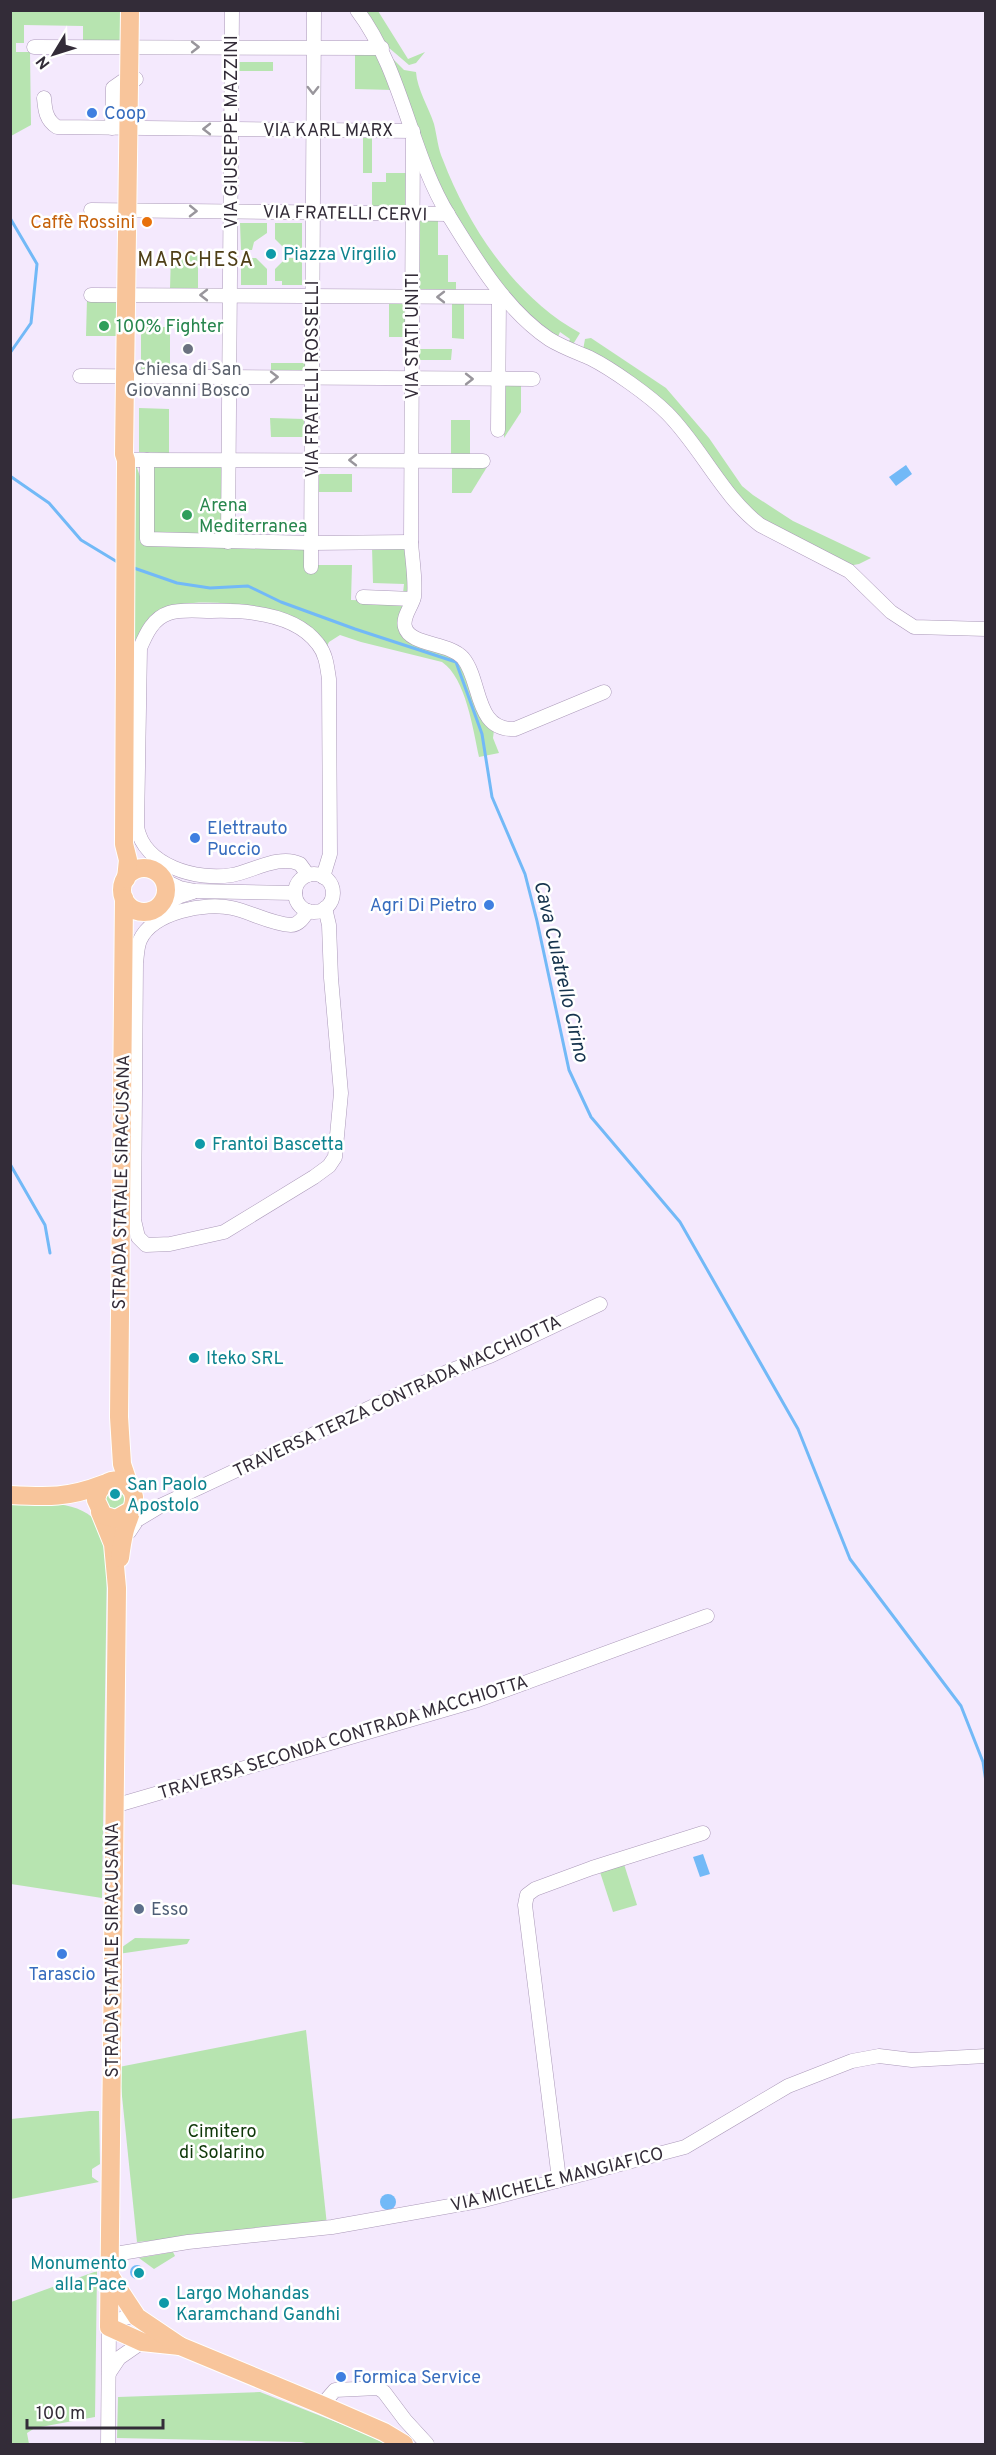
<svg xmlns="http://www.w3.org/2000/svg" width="996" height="2455" font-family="Overpass,sans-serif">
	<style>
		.green { fill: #b7e4b0 }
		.water { fill: #72b9f7 }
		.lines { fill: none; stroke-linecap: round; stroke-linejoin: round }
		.stream { stroke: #72b9f7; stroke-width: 3 }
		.minor-casing { stroke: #ab99b9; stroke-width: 15 }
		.major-casing { stroke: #fff; stroke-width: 20 }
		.minor { stroke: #fff; stroke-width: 14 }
		.major { stroke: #f8c59b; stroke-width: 18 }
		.oneway { stroke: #99969c }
		.shop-dot { fill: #3f7fe0; stroke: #fff; stroke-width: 2 }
		.food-dot { fill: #e8710a; stroke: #fff; stroke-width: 2 }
		.culture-dot { fill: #0f9aa8; stroke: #fff; stroke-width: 2 }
		.leisure-dot { fill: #2e9e5b; stroke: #fff; stroke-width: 2 }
		.worship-dot { fill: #6b7280; stroke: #fff; stroke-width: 2 }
		.service-dot { fill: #5c6f8a; stroke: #fff; stroke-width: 2 }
		.labels { text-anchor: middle; stroke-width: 5; stroke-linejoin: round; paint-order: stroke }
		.shop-label { font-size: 18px; fill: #366cbe; stroke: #fff; text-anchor: start }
		.street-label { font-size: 18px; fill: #332c38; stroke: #fff }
		.food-label { font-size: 18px; fill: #c56008; stroke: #fff; text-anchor: end }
		.culture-label { font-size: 18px; fill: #0d838f; stroke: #fff; text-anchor: start }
		.leisure-label { font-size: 18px; fill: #27864d; stroke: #fff; text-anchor: start }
		.worship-label { font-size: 18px; fill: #5b616d; stroke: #fff }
		.service-label { font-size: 18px; fill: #4e5e75; stroke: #fff; text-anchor: start }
		.park-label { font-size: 18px; fill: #0f3809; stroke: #fff }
		.neighbourhood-label { font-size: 20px; letter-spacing: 1.5px; fill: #4f3f17; stroke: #fff }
		.water-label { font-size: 20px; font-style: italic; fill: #16344e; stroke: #fff }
	</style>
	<rect width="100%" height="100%" fill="#f4e9fd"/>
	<g class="green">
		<polygon points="11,11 124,11 124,41 83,41 83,26 24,25 24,43 16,43 16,52 30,52 31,125 11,136"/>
		<polygon points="361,11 378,11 408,59 425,52 416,63 409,65 388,47"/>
		<path d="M387 53 404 70 416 72C417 89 429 108 434 124 437 136 438 149 443 160 469 228 515 297 580 333L572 346 567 345 570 339 560 332 557 339 519 307 490 268 438 187Z"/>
		<polygon points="355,54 379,54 393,90 355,89"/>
		<rect x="238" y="62" width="35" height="9"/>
		<rect x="363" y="137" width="9" height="36"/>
		<polygon points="386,173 407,173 407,208 372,208 372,182 386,182"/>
		<polygon points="417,220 438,220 438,255 448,255 448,282 456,282 456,290 417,292"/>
		<polygon points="240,223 267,223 267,233 254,242 252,250 241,250"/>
		<polygon points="275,223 302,223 302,250 286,250 275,239"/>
		<polygon points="171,253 198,253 198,289 170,289"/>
		<polygon points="241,258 256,258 267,269 267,285 241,285"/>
		<polygon points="286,258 302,258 302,285 282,285 282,281 275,281 275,269"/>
		<polygon points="87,299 122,299 122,336 86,336"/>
		<polygon points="408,301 407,337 389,337 389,302"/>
		<polygon points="452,301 464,301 464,339 452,338"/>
		<rect x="141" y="327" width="29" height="43"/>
		<polygon points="591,338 666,388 709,438 742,486 753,495 793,521 871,558 859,564 848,566 750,512 701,446 583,350 585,339"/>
		<polygon points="418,349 452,349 451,360 418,360"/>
		<rect x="271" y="363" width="35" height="9"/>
		<polygon points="504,384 521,386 521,412 504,438"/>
		<polygon points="139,408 169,409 169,453 139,452"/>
		<polygon points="270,418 304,419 304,437 271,437"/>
		<polygon points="451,420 470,420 470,456 451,455"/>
		<path d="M131 465H136L142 482 145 542 306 546 310 571 315 573 316 565H352L351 600 409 602 400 625 458 657 494 730 493 738 499 753 479 757C473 730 466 678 442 662L361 642 340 635 329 642 327 646C320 639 312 630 304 624 279 605 191 595 164 609 149 616 142 628 134 643L130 642Z"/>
		<polygon points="151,465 222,465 222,531 217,536 151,533"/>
		<polygon points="452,466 487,467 471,493 452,493"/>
		<rect x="317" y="474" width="35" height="18"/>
		<polygon points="372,547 407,548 409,593 403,593 404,584 373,583"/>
		<polygon points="111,1488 122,1489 127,1499 123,1509 108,1510 103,1495"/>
		<path d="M10 1502C41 1503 93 1498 104 1536 107 1545 106 1555 107 1564L102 1898 11 1884Z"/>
		<polygon points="623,1861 637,1905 613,1912 599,1869"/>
		<polygon points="135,1938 190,1939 187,1944 118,1954 118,1950"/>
		<polygon points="306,2030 327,2225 137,2242 119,2067"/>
		<polygon points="90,2111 99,2111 100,2164 92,2169 92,2177 99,2182 11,2199 11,2119"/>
		<polygon points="173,2252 175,2256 154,2269 139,2258"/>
		<polygon points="97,2271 95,2417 35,2428 27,2433 29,2444 11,2444 11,2302"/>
		<polygon points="260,2392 364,2433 385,2444 311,2444 301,2442 117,2438 118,2397"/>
	</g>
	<g class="water">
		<polygon points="906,465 912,474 896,486 889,477"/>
		<polygon points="703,1854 710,1874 700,1877 693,1857"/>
		<circle cx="388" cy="2202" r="8"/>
		<circle cx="137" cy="2272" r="7"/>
	</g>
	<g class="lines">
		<g class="stream">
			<polyline points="10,218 37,264 31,323 10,353"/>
			<polyline points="10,476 49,503 81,540 119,563"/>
			<polyline points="131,567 177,583 210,588 248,586 281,602 355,629 456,662 482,734 492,797 525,874 537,921 569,1070 591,1117 680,1222 798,1429 850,1559 961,1706 983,1762 986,1782"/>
			<polyline points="10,1164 45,1225 50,1253"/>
		</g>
		<defs>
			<g id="minor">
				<path d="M357 10C403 71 410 153 449 216 476 260 506 310 549 339 562 347 576 352 590 358 612 369 650 396 667 413 701 447 722 496 760 525L849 571 891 612 914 627 986 629"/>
				<polyline points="34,47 382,48"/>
				<path d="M44 98C45 110 46 120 57 127L413 131 411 542C412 559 416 580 414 597 412 606 402 617 405 627 410 646 449 642 463 658 482 681 474 731 515 729L604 692"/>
				<polyline points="112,128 113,88 123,81 136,79"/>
				<polyline points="91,210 448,214"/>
				<polyline points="91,295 499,297"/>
				<polyline points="80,376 533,379"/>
				<polyline points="498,430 499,297 502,295"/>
				<polyline points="126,460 483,461"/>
				<polyline points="147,460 147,539 311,543 411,542"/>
				<polyline points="228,542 232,10"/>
				<polyline points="311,567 314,10"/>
				<polyline points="363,597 413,599"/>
				<circle cx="314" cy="893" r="19"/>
				<path d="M308 875 300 864C280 854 253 871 232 875 197 881 144 866 137 827L140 648C146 634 153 618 169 613 181 609 198 611 211 611 246 610 295 613 318 644 326 654 327 666 329 679L330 854 323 877"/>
				<polyline points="163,880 180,888 195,891 295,893"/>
				<polyline points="156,909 180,896 193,892"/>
				<path d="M308 911C304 917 299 925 291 925 271 924 251 912 232 908 205 902 153 912 140 940 137 947 137 956 136 963L134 1220 138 1237 146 1245 170 1244 224 1232 314 1177 329 1166 335 1157 341 1093 331 978 329 925 325 908"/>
				<polyline points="129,1532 137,1520 162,1505 412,1388 449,1371 490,1356 600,1304"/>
				<polyline points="114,1806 478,1700 707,1616"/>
				<polyline points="557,2181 558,2171 525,1905 527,1895 535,1889 592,1868 703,1833"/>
				<polyline points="109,2255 188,2242 332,2227 484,2200 685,2147 788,2086 852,2061 879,2056 912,2060 986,2056"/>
				<polyline points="109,2373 119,2358 142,2342"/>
				<polyline points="322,2405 335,2390 378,2388 384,2392 405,2420 427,2444"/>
				<polyline points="108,2444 109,2327 125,2317 137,2317"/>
			</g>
			<g id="major">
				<circle cx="144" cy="890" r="22"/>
				<polyline points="126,879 128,860 124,844 126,460 124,454 130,10"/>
				<polyline points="124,898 119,1417 122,1464 130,1488"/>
				<path d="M10 1495C48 1497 68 1498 104 1484"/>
				<polyline points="100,1512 113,1544 117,1588 109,2327 142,2342 180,2346"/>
				<path d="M120 1558C121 1550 122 1542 124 1534 126 1522 135 1508 134 1497 130 1473 99 1476 96 1500L103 1515 116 1519 130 1511"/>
				<polyline points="110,2276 137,2317 180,2346 322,2405 384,2432 404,2444"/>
			</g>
		</defs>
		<use href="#minor" class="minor-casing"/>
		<use href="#major" class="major-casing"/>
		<use href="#minor" class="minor"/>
		<use href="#major" class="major"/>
	</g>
	<defs><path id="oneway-chevron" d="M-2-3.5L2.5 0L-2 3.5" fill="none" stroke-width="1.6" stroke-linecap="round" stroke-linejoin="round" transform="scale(1.5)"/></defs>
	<g class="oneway">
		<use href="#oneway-chevron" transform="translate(195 47)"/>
		<use href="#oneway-chevron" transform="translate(313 90) rotate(90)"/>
		<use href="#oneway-chevron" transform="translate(207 129) rotate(-180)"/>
		<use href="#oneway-chevron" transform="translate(193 211) rotate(1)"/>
		<use href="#oneway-chevron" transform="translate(204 295) rotate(-180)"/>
		<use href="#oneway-chevron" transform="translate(441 297) rotate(-180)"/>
		<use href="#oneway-chevron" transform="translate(274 377)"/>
		<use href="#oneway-chevron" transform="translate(469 379)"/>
		<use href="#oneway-chevron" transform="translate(353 460) rotate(180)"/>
	</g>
	<g class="shop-dot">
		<circle cx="92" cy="113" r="6"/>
		<circle cx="195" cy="838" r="6"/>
		<circle cx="489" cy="905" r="6"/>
		<circle cx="62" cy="1954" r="6"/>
		<circle cx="341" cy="2377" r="6"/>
	</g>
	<circle class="food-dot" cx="147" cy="222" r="6"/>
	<g class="culture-dot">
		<circle cx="271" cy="254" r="6"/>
		<circle cx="200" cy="1144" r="6"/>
		<circle cx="194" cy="1358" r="6"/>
		<circle cx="115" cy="1494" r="6"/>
		<circle cx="139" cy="2273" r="6"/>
		<circle cx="164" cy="2303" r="6"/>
	</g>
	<g class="leisure-dot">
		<circle cx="104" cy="326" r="6"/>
		<circle cx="187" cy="515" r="6"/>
	</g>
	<circle class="worship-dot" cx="188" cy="349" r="6"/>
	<circle class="service-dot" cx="139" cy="1909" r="6"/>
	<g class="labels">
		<g class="shop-label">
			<text x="104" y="119">Coop</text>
			<text x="207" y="834">Elettrauto<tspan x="207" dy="21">Puccio</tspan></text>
			<text x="477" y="911" text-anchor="end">Agri Di Pietro</text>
			<text x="62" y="1980" text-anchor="middle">Tarascio</text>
			<text x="353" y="2383">Formica Service</text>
		</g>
		<g class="street-label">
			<text x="328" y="136">VIA KARL MARX</text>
			<text transform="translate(231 132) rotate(-90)" y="6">VIA GIUSEPPE MAZZINI</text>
			<text transform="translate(345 213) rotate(1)" y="6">VIA FRATELLI CERVI</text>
			<text transform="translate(412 336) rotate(-90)" y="6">VIA STATI UNITI</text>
			<text transform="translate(312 379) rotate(-90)" y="6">VIA FRATELLI ROSSELLI</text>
			<text transform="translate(121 1182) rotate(-89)" y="6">STRADA STATALE SIRACUSANA</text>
			<text transform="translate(397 1396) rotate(-25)" y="6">TRAVERSA TERZA CONTRADA MACCHIOTTA</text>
			<text transform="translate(343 1737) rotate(-17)" y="6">TRAVERSA SECONDA CONTRADA MACCHIOTTA</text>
			<text transform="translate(112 1950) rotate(-90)" y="6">STRADA STATALE SIRACUSANA</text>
			<text transform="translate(557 2179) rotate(-14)" y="6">VIA MICHELE MANGIAFICO</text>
		</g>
		<g class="food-label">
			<text x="135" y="228">Caffè Rossini</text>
		</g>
		<g class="culture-label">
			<text x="283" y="260">Piazza Virgilio</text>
			<text x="212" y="1150">Frantoi Bascetta</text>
			<text x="206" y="1364">Iteko SRL</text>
			<text x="127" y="1490">San Paolo<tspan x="127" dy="21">Apostolo</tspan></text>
			<text x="127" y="2269" text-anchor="end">Monumento<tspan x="127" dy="21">alla Pace</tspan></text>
			<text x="176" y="2299">Largo Mohandas<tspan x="176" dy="21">Karamchand Gandhi</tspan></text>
		</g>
		<g class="leisure-label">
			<text x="116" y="332">100% Fighter</text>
			<text x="199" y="511">Arena<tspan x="199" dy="21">Mediterranea</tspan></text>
		</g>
		<g class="worship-label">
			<text x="188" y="375">Chiesa di San<tspan x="188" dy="21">Giovanni Bosco</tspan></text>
		</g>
		<g class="service-label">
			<text x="151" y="1915">Esso</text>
		</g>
		<g class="park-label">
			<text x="222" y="2137">Cimitero<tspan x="222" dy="21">di Solarino</tspan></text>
		</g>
		<g class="neighbourhood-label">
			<text x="196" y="266">MARCHESA</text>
		</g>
		<g class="water-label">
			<text transform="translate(562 971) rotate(77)" y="7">Cava Culatrello Cirino</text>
		</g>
	</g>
	<rect width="996" height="2455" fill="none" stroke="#332c38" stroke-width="24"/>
	<g transform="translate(54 54) rotate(232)" stroke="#ffffff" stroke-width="4.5" paint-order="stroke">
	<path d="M0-4.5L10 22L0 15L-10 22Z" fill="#332c38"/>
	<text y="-9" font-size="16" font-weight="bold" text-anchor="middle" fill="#332c38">N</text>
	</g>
	<path d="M27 2419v9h136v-9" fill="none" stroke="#332c38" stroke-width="3"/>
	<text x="36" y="2419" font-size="18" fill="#332c38" stroke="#ffffff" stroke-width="4.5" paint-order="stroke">100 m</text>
</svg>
